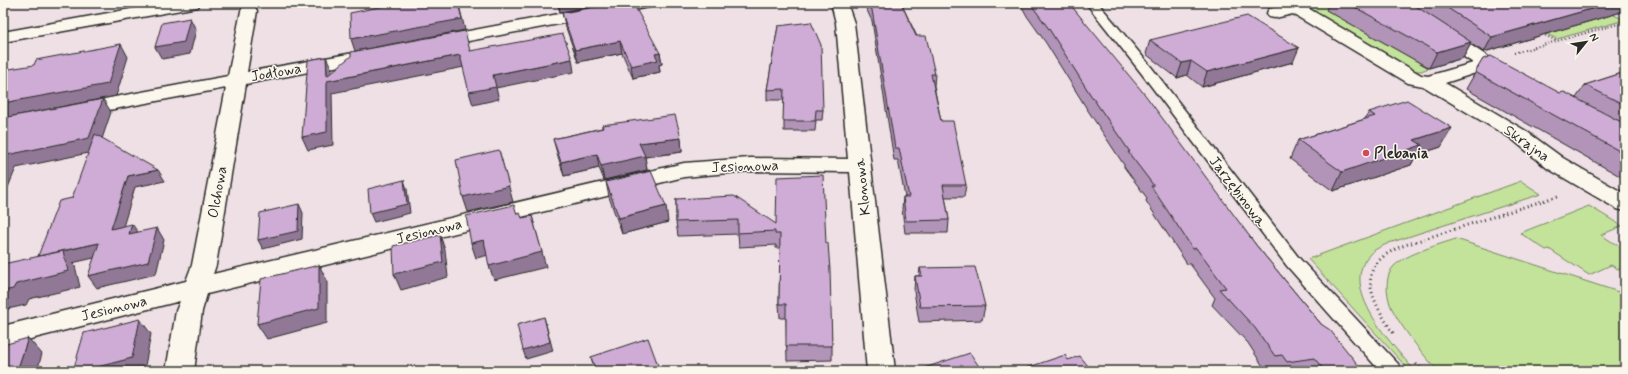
<svg xmlns="http://www.w3.org/2000/svg" width="1628" height="374" font-family="Mynerve,sans-serif">
	<style>
		.green { fill: #c3e29a; stroke: #778662 }
		.lines { fill: none; stroke-linecap: round; stroke-linejoin: round }
		.lane-casing { stroke: #2b2b2b; stroke-width: 3 }
		.street-casing { stroke: #2b2b2b; stroke-width: 3 }
		.secondary-casing { stroke: #2b2b2b; stroke-width: 3 }
		.path-far1 { stroke: #2b2b2b; stroke-width: 2; stroke-dasharray: 1 2.5; stroke-linecap: butt }
		.path { stroke: #2b2b2b; stroke-width: 3; stroke-dasharray: 1 3.5; stroke-linecap: butt }
		.lane { fill: #fbf7ec; fill-rule: evenodd }
		.street { fill: #fbf7ec; fill-rule: evenodd }
		.secondary { fill: #fbf7ec; fill-rule: evenodd }
		.wall { fill: #b294b8; stroke: #2b2b2b }
		.shaded-wall { fill: #917896; stroke: #2b2b2b }
		.building { fill: #cfacd6; stroke: #2b2b2b }
		.poi-dot { fill: #d1495b; stroke: #fbf7ec; stroke-width: 1.5 }
		.labels { text-anchor: middle; stroke-width: 3; stroke-linejoin: round; paint-order: stroke }
		.street-label { font-size: 15px; fill: #2b2b2b; stroke: #fbf7ec }
		.poi-label { font-size: 15px; font-weight: bold; fill: #2b2b2b; stroke: #fbf7ec; text-anchor: start }
	</style>
	<rect width="100%" height="100%" fill="#eee0e5"/>
	<filter id="ink" filterUnits="userSpaceOnUse"><feTurbulence type="fractalNoise" baseFrequency=".025" numOctaves="2"/><feDisplacementMap in="SourceGraphic" scale="8" xChannelSelector="R" yChannelSelector="G"/><feConvolveMatrix kernelMatrix="1 2 1 2 8 2 1 2 1" color-interpolation-filters="sRGB"/></filter>
	<g filter="url(#ink)">
		<g class="green">
			<polygon points="1323,3 1381,3 1327,10 1429,68 1421,71 1414,71 1303,8"/>
			<polygon points="1481,3 1587,3 1625,20 1557,39"/>
			<path d="M1521 181 1541 194 1389 243C1383 246 1376 248 1371 253 1336 287 1393 345 1415 371H1410L1308 259Z"/>
			<polygon points="1589,206 1622,226 1601,235 1625,250 1625,266 1618,269 1611,265 1589,275 1549,249 1546,250 1520,233"/>
			<path d="M1456 239 1625 294V371H1439C1426 360 1395 319 1390 304 1386 292 1385 275 1394 266 1406 254 1440 244 1456 239Z"/>
		</g>
		<g class="lines">
			<defs>
				<polygon id="lane" points="1086,3 1098,3 1152,68 1299,258 1399,365 1402,371 1380,371 1287,266 1142,74"/>
				<g id="street">
					<polygon points="617,3 652,3 650,7 644,8 437,47 431,46 428,42 431,38 437,37"/>
					<polygon points="831,3 847,3 854,23 895,371 867,371 850,172 750,171 684,177 207,294 202,311 194,371 166,371 176,311 180,301 3,346 3,326 186,281 192,265 226,88 77,116 70,114 67,110 70,106 77,104 228,76 241,11 243,7 249,6 255,7 257,11 247,72 376,49 382,50 385,54 382,58 376,59 246,84 216,265 213,274 684,163 750,158 848,159 836,23"/>
					<path d="M1295 3 1301 4 1421 75 1428 76 1473 63 1390 7 1388 3H1407L1493 60 1514 71 1516 75 1514 79C1502 82 1495 76 1485 70L1445 83 1526 131 1563 158 1625 194V211L1617 209 1547 168 1512 139 1423 86 1408 83 1293 14 1275 18 1269 17 1267 13 1269 9Z"/>
				</g>
				<polygon id="secondary" points="164,3 200,3 198,7 192,8 3,42 3,32"/>
			</defs>
			<use href="#lane" class="lane-casing"/>
			<use href="#street" class="street-casing"/>
			<use href="#secondary" class="secondary-casing"/>
			<g class="path-far1">
				<polyline points="1542,34 1557,41"/>
				<polyline points="1514,53 1625,22"/>
			</g>
			<g class="path">
				<path d="M1393 333C1370 297 1352 265 1405 245L1561 195"/>
				<polyline points="1416,364 1423,371"/>
			</g>
			<use href="#lane" class="lane"/>
			<use href="#street" class="street"/>
			<use href="#secondary" class="secondary"/>
		</g>
		<g class="wall">
			<polygon points="557,3 610,3 560,12"/>
			<polygon points="865,3 901,3 935,74 934,86 941,121 966,185 964,197 945,197 949,220 948,233 905,233 902,209 903,197 905,197 898,160 894,160 872,21 865,6"/>
			<polygon points="1020,3 1069,3 1256,245 1321,324 1363,371 1266,371 1248,343 1212,305 1215,298 1190,264 1187,264 1146,201 1147,198 1124,167 1124,165 1087,109 1046,43 1027,16"/>
			<polygon points="1329,3 1625,3 1625,11 1484,52 1471,44 1463,58 1429,68 1326,10"/>
			<polygon points="562,13 660,53 662,64 659,65 660,72 633,78 622,53 578,62 565,25"/>
			<polygon points="778,26 823,110 822,120 816,120 815,131 784,131 784,100 767,100 767,90"/>
			<polygon points="1150,40 1293,62 1202,87 1187,75 1177,78 1146,54"/>
			<polygon points="1483,59 1560,93 1576,98 1585,85 1625,72 1625,179 1466,89"/>
			<polygon points="1369,112 1441,147 1416,155 1411,165 1333,191 1290,159 1298,140 1365,119"/>
			<polygon points="602,125 681,138 682,152 645,157 647,170 604,180 599,168 564,176 557,153 553,139 602,128"/>
			<polygon points="606,182 668,222 622,234 609,197"/>
			<polygon points="676,199 776,224 826,243 832,346 832,360 787,361 786,318 780,318 779,304 780,248 776,248 776,245 739,247 738,234 678,236 676,222"/>
			<polygon points="920,268 985,306 982,320 919,322 914,291 915,276 919,276"/>
			<polygon points="591,357 660,371 595,371"/>
		</g>
		<g class="shaded-wall">
			<polygon points="568,3 610,3 560,12 559,5"/>
			<polygon points="1612,3 1625,3 1625,11 1484,52 1492,37"/>
			<polygon points="459,5 465,30 355,51 351,39"/>
			<polygon points="190,18 196,30 190,54 162,59 155,47"/>
			<polygon points="620,41 622,53 578,62 575,50"/>
			<polygon points="1471,42 1463,58 1429,68 1437,52"/>
			<polygon points="121,44 128,57 116,96 3,118 3,103"/>
			<polygon points="1299,48 1293,62 1202,87 1207,72"/>
			<polygon points="660,53 662,64 659,65 660,72 633,78 631,66 655,54"/>
			<polygon points="460,55 464,67 332,93 333,145 308,150 302,137 327,76 326,57 332,69 332,80"/>
			<polygon points="572,59 574,72 496,88 499,99 473,105 469,92 493,75"/>
			<polygon points="1191,61 1187,75 1177,78 1182,63"/>
			<polygon points="103,99 111,112 98,151 16,168 4,197 3,197 3,163 7,155"/>
			<polygon points="1452,128 1441,147 1416,155 1411,165 1333,191 1342,172 1414,140"/>
			<polygon points="681,138 682,152 645,157 647,170 604,180 601,166 639,143"/>
			<polygon points="499,150 513,202 468,212 463,197"/>
			<polygon points="597,154 599,168 564,176 561,162"/>
			<polygon points="158,170 165,181 135,187 119,240 111,229 128,176"/>
			<polygon points="404,180 407,189 410,213 374,222 370,213"/>
			<polygon points="299,204 303,213 302,239 263,249 258,240"/>
			<polygon points="666,206 668,222 622,234 619,218"/>
			<polygon points="532,216 546,267 494,280 489,266"/>
			<polygon points="132,224 140,235 129,234"/>
			<polygon points="157,228 164,240 156,274 97,288 88,276"/>
			<polygon points="440,235 445,250 448,277 401,290 394,274"/>
			<polygon points="484,240 489,255 476,258 471,243"/>
			<polygon points="99,243 107,255 72,263 75,266 80,287 29,299 26,305 3,310 3,291 16,284 63,251"/>
			<polygon points="319,265 327,281 327,323 267,339 257,324"/>
			<polygon points="544,317 553,351 526,359 523,350"/>
			<polygon points="140,319 151,334 144,371 82,371"/>
			<polygon points="28,338 42,354 37,371 17,371"/>
		</g>
		<g class="building">
			<polygon points="388,3 458,3 462,19 351,39 350,13 389,5"/>
			<polygon points="558,3 568,3 559,5"/>
			<polygon points="617,3 633,3 660,53 655,54 658,60 631,66 620,41 575,50 562,13"/>
			<polygon points="869,3 901,3 916,36 926,36 935,74 931,74 941,121 953,121 966,185 943,185 949,220 906,221 903,197 909,197 899,148 895,148 872,10"/>
			<polygon points="1030,3 1069,3 1146,96 1256,245 1321,324 1330,330 1363,371 1325,371 1314,358 1287,362 1282,355 1275,356 1255,328 1219,289 1226,288 1196,248 1193,249 1151,186 1154,186 1128,152 1130,152 1090,94 1049,29"/>
			<polygon points="1347,3 1411,3 1471,42 1437,52"/>
			<polygon points="1440,3 1612,3 1492,37"/>
			<polygon points="1247,16 1299,48 1207,72 1191,61 1182,63 1150,40"/>
			<polygon points="190,18 184,42 155,47 162,23"/>
			<polygon points="811,22 821,45 823,110 816,110 815,121 783,121 784,89 767,90 778,26"/>
			<polygon points="465,31 470,51 563,34 572,59 493,75 496,87 469,92 460,55 327,81 327,132 302,137 308,60 326,57 327,76 351,56 351,52"/>
			<polygon points="121,44 108,84 3,103 3,70 34,65 36,60"/>
			<polygon points="1491,56 1560,93 1564,92 1625,124 1625,154 1475,72 1483,59"/>
			<polygon points="1625,72 1625,105 1585,85"/>
			<polygon points="103,99 89,138 7,155 3,163 3,118"/>
			<polygon points="1407,100 1452,128 1414,140 1422,145 1342,172 1298,140 1375,116 1369,112"/>
			<polygon points="675,115 681,138 639,143 645,156 601,166 597,154 561,162 553,139 603,128 602,125"/>
			<polygon points="95,134 158,170 128,176 111,229 132,224 129,234 157,228 148,262 88,276 99,243 38,256 59,201 72,198"/>
			<polygon points="499,150 509,186 463,197 456,160"/>
			<polygon points="651,171 666,206 619,218 606,182"/>
			<polygon points="823,175 826,243 828,243 830,270 832,346 786,346 786,304 779,304 780,234 775,234 775,231 738,233 738,220 676,222 676,199 734,196 776,224 777,177"/>
			<polygon points="404,180 407,204 370,213 368,189"/>
			<polygon points="299,204 298,231 258,240 260,213"/>
			<polygon points="514,205 517,214 520,213 522,218 532,216 542,252 489,266 484,240 471,243 466,216"/>
			<polygon points="440,235 443,262 394,274 393,246"/>
			<polygon points="63,251 68,271 16,284 13,289 3,291 3,264"/>
			<polygon points="319,265 319,308 257,324 261,279"/>
			<polygon points="975,267 985,306 920,307 915,276 922,276 920,268"/>
			<polygon points="544,317 550,342 523,350 517,325"/>
			<polygon points="140,319 132,358 82,371 73,371 84,333"/>
			<polygon points="28,338 17,371 3,371 3,345"/>
			<polygon points="648,338 660,371 596,371 591,357"/>
			<polygon points="970,353 982,371 926,371 924,368"/>
			<polygon points="1065,355 1068,360 1080,356 1092,371 1017,371"/>
		</g>
	</g>
	<circle class="poi-dot" cx="1366" cy="153" r="4"/>
	<g class="labels">
		<g class="street-label">
			<text transform="translate(276 72) rotate(-10)" y="5">Jodłowa</text>
			<text transform="translate(1527 143) rotate(35)" y="5">Skrajna</text>
			<text transform="translate(745 166) rotate(-2)" y="5">Jesionowa</text>
			<text transform="translate(862 187) rotate(-96)" y="5">Klonowa</text>
			<text transform="translate(1238 191) rotate(53)" y="5">Jarzębinowa</text>
			<text transform="translate(217 192) rotate(-80)" y="5">Olchowa</text>
			<text transform="translate(429 231) rotate(-14)" y="5">Jesionowa</text>
			<text transform="translate(114 308) rotate(-14)" y="5">Jesionowa</text>
		</g>
		<g class="poi-label">
			<text x="1374" y="158">Plebania</text>
		</g>
	</g>
	<rect width="1628" height="374" fill="none" stroke="#fbf7ec" stroke-width="16"/>
	<rect x="8" y="8" width="1612" height="358" fill="none" stroke="#2b2b2b" stroke-width="1.5" filter="url(#ink)"/>
	<g transform="translate(1586 42) rotate(60)" stroke="#fbf7ec" stroke-width="3" paint-order="stroke">
	<path d="M0-3L7 15L0 10L-7 15Z" fill="#2b2b2b"/>
	<text y="-6" font-size="11" font-weight="bold" text-anchor="middle" fill="#2b2b2b">N</text>
	</g>
</svg>
